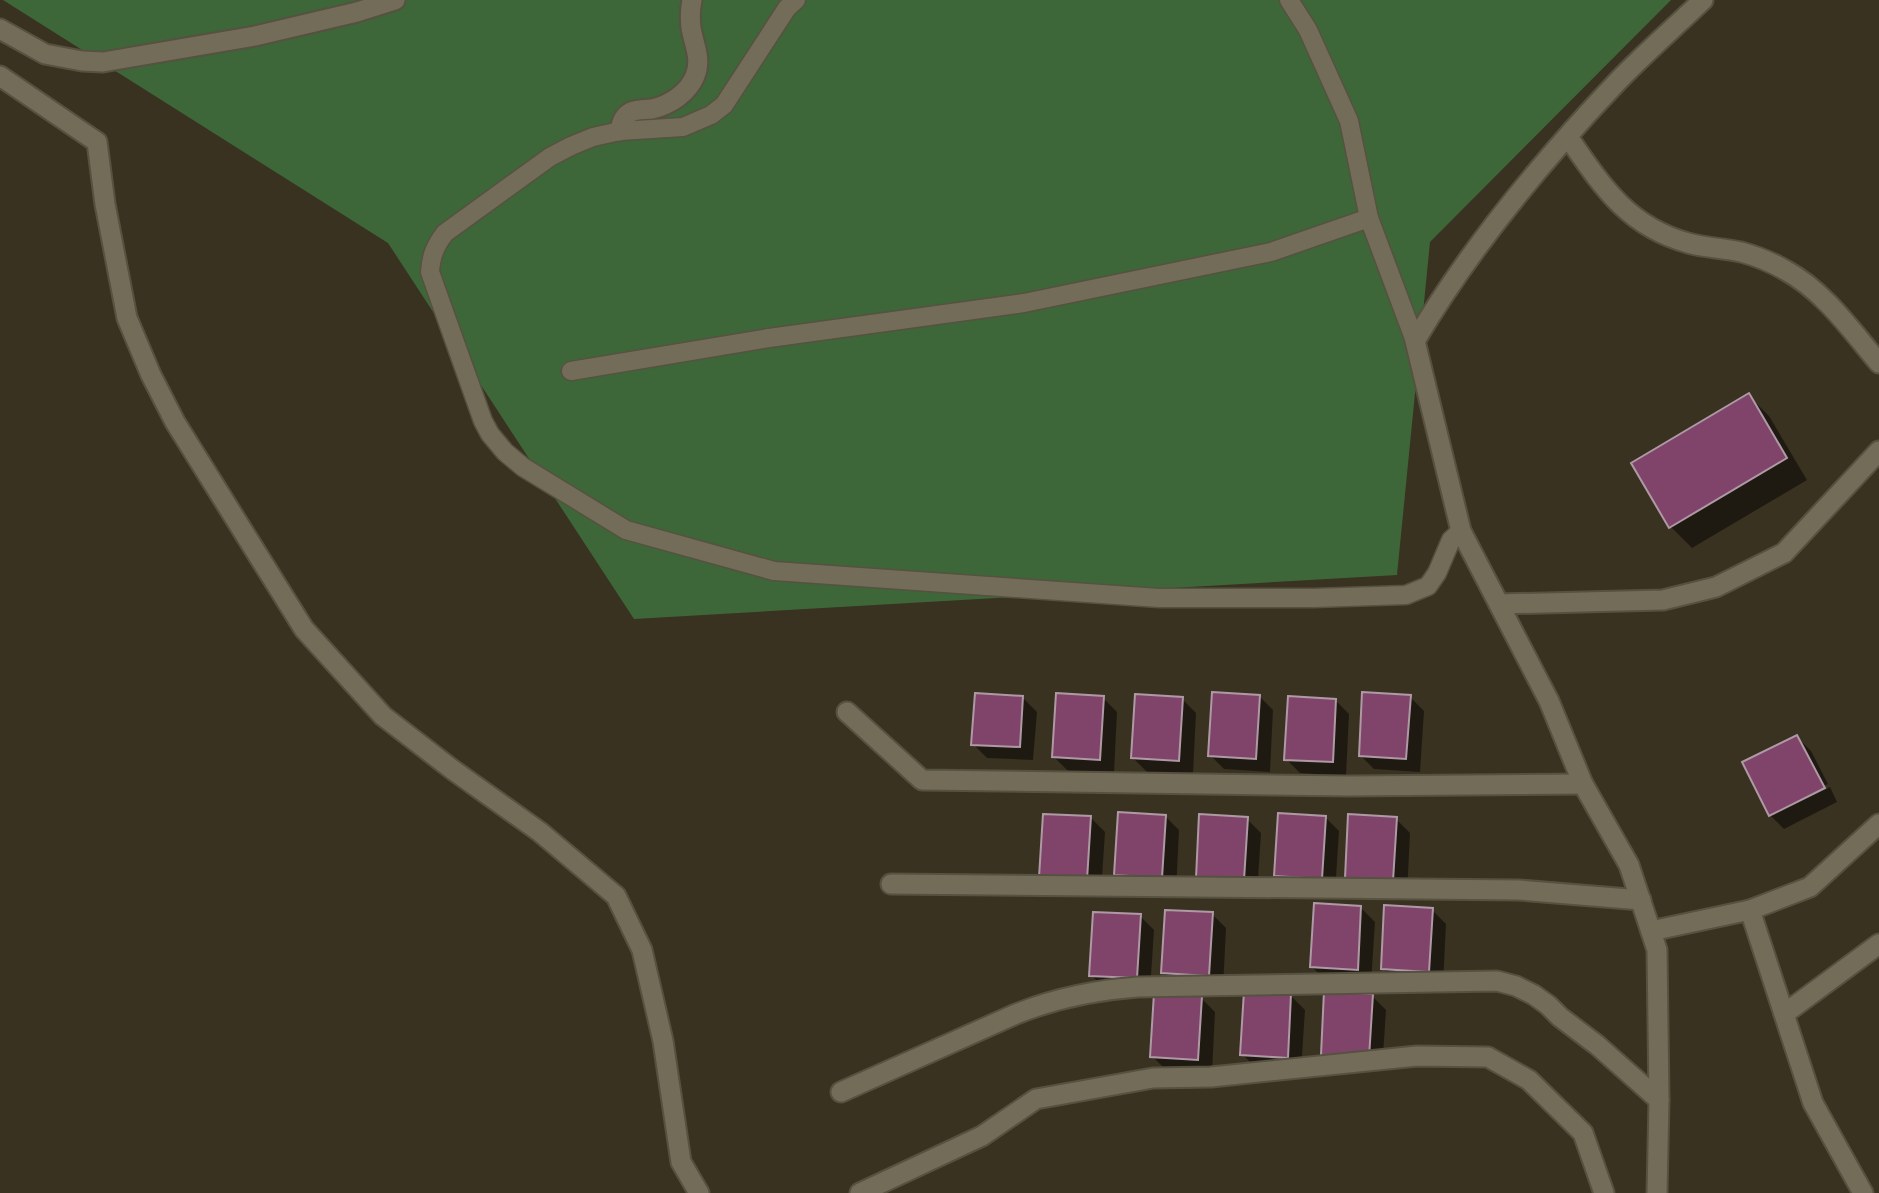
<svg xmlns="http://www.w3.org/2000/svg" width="1879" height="1193" font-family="Lato,sans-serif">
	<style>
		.green { fill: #3e6739 }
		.shadow { fill: #0007 }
		.building { fill: #80446b; stroke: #ae99a5; stroke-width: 2 }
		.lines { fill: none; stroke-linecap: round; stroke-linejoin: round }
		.service-casing { stroke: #565140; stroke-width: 21 }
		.minor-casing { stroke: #565140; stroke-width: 23 }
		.service { stroke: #736c58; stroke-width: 18 }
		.minor { stroke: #736c58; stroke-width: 19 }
	</style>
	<rect width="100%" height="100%" fill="#393220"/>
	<polygon class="green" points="3,0 1671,0 1430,242 1397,575 634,619 388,243"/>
	<g class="shadow">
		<polygon points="1748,395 1769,416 1807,480 1692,548 1671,527"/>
		<polygon points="1259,696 1273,710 1270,772 1224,769 1210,755"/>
		<polygon points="1410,697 1424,711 1420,772 1374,769 1360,755"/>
		<polygon points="1023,698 1037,712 1033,760 987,758 973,744"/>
		<polygon points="1103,698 1117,712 1114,773 1068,771 1054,757"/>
		<polygon points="1182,699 1196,713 1193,774 1147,772 1133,758"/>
		<polygon points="1335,700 1349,714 1346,776 1300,773 1286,759"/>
		<polygon points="1797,737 1811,751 1828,784 1773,812 1773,815 1830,787 1837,802 1784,829 1770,815"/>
		<polygon points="1165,816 1179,830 1176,892 1130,889 1116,875"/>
		<polygon points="1325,817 1339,831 1335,893 1290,890 1276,876"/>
		<polygon points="1091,818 1105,832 1101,893 1041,876"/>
		<polygon points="1247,819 1261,833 1257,894 1198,877"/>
		<polygon points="1396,819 1410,833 1407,894 1361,891 1347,877"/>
		<polygon points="1361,908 1375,922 1371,983 1326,981 1312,967"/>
		<polygon points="1432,910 1446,924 1443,985 1397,983 1383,969"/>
		<polygon points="1212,914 1226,928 1223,989 1177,987 1163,973"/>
		<polygon points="1140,916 1154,930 1150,991 1105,989 1091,975"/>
		<polygon points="1291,996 1305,1010 1301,1071 1256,1068 1242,1054"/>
		<polygon points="1372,996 1386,1010 1382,1071 1337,1069 1322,1055"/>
		<polygon points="1201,998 1215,1012 1212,1073 1166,1070 1152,1056"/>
	</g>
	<g class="building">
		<polygon points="1749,393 1787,458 1669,528 1631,463"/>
		<polygon points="1212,692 1260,695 1256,759 1208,756"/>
		<polygon points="1362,692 1411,695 1406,759 1359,756"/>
		<polygon points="975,693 1023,696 1020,747 971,745"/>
		<polygon points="1056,693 1104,696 1100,760 1052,757"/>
		<polygon points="1135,694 1183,697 1179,761 1131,758"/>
		<polygon points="1288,696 1336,699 1333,762 1284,760"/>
		<polygon points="1797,735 1825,788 1769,816 1742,762"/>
		<polygon points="1118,812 1166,815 1162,878 1114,875"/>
		<polygon points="1278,813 1326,816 1322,879 1274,876"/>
		<polygon points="1043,814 1091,816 1087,880 1039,877"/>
		<polygon points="1199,814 1248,817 1244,880 1196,878"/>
		<polygon points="1348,814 1397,817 1393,881 1345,878"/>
		<polygon points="1314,903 1361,906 1358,970 1310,967"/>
		<polygon points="1384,905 1433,908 1429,972 1381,969"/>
		<polygon points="1165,910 1213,912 1209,976 1161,973"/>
		<polygon points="1093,912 1141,914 1137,978 1089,976"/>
		<polygon points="1244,991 1291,994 1288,1058 1240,1055"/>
		<polygon points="1324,991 1373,994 1369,1058 1321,1055"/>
		<polygon points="1154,993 1202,996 1198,1060 1150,1057"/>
	</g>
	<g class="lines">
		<defs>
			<g id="service">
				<path d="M796 0 787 8 724 105 711 115 683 127 620 131 593 137 571 146 550 157 445 233C435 246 431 256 430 272L483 421 490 434 505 452 523 467 626 530 774 571 1159 598H1314L1406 595 1428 586 1437 573 1451 540 1461 531"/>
				<polyline points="1289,0 1308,30 1349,121 1369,218 1415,341"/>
				<polyline points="571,371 769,338 1024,303 1271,252 1369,218"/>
			</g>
			<g id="minor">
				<polyline points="0,29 45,54 82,61 103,62 255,36 357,12 395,0"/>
				<polyline points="0,76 97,142 105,204 127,318 151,375 175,422 304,629 383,716 453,770 540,832 616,896 642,950 663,1041 681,1162 699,1193"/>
				<path d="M620 131C621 123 623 116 631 112 637 109 645 110 652 109 670 105 688 93 695 76 702 59 694 45 691 28 690 19 690 9 692 0"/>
				<path d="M1568 137C1602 186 1627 226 1688 243 1705 248 1723 248 1741 252 1756 256 1771 262 1785 270 1824 291 1851 330 1879 363"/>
				<polyline points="1499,604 1663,600 1716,587 1784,553 1879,451"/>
				<polyline points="847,712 922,780 1349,786 1583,784"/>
				<polyline points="891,884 1519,890 1641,900"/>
				<polyline points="1750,910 1813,1103 1863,1193"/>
				<polyline points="1651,931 1750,910 1810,887 1879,824"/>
				<polyline points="1784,1014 1879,944"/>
				<path d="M841 1092 1016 1014C1056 998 1095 990 1138 987L1497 981 1516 986 1534 995 1548 1005 1560 1017 1597 1045 1659 1100"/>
				<polyline points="860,1193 982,1136 1036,1099 1153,1078 1211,1077 1417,1056 1488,1057 1529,1080 1583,1133 1604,1193"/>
				<path d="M1657 1193 1659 1100 1657 950 1629 865 1583 784 1549 701 1461 531 1415 341C1471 246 1542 161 1618 81 1645 53 1675 27 1703 0"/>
			</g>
		</defs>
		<use href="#service" class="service-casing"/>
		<use href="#minor" class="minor-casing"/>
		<use href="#service" class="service"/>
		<use href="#minor" class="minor"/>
	</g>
</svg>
